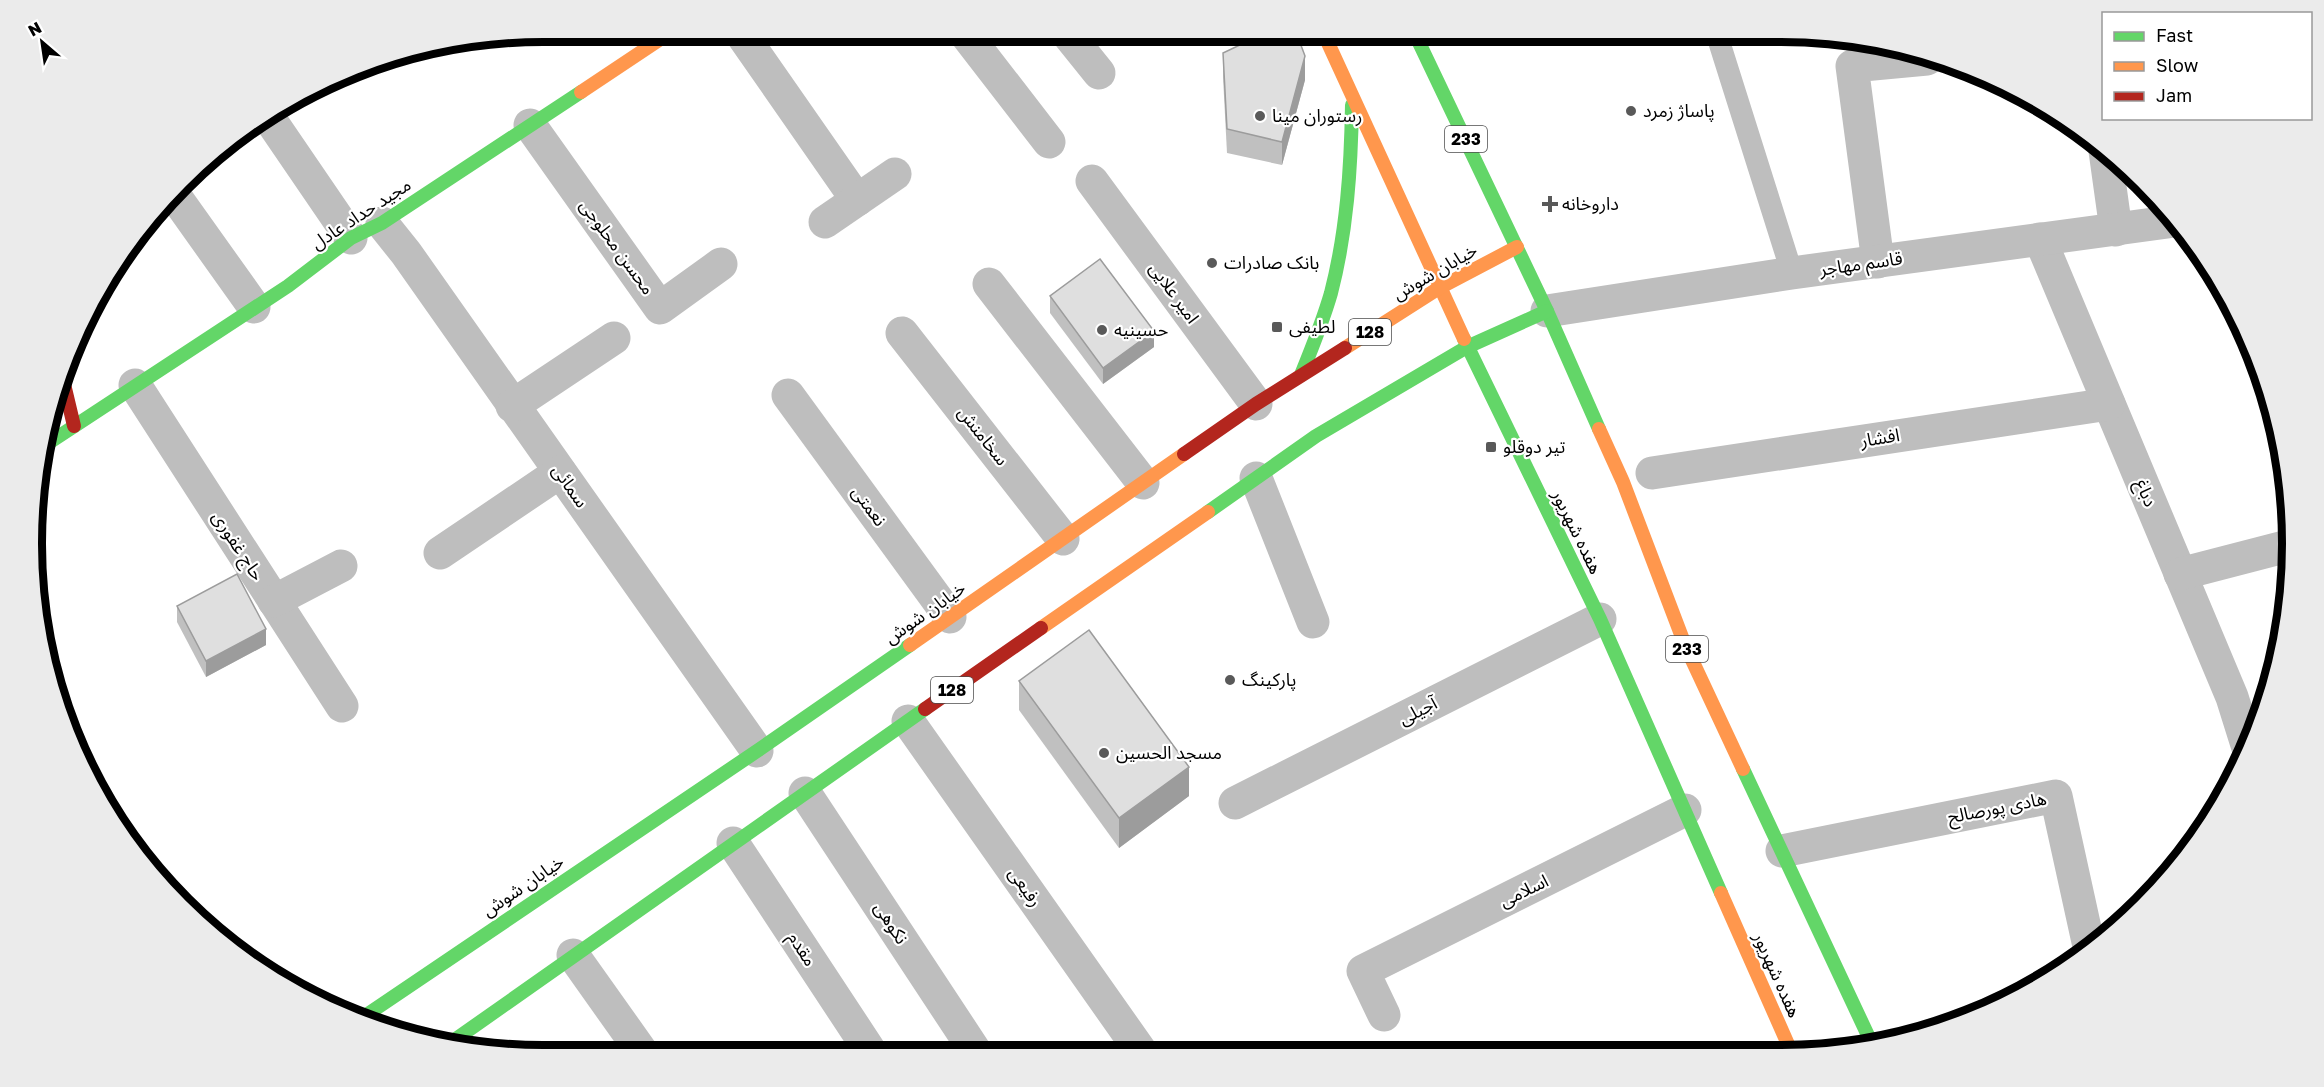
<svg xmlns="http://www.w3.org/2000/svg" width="2324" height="1087" font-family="'Golos Text','Noto Sans Arabic',sans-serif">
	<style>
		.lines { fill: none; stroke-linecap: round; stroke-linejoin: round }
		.lane { stroke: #bebebe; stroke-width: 22 }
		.street { stroke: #bebebe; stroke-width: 33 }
		.fast { stroke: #63d668; stroke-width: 14 }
		.slow { stroke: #ff974d; stroke-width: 14 }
		.jam { stroke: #b3261e; stroke-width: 14 }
		.wall { fill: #c0c0c0 }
		.shaded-wall { fill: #9c9c9c }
		.building { fill: #dfdfdf; stroke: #9c9c9c; stroke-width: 1.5 }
		.poi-dot { fill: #595959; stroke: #fff; stroke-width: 2 }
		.labels { text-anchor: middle; stroke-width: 4.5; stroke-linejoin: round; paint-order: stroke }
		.shield { fill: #fff; stroke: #4c4c4c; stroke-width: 1.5 }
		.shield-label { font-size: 16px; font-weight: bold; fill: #000 }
		.poi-label { font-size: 18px; fill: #000; stroke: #fff; text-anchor: start }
		.street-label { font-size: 18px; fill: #000; stroke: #fff }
		.rim { fill: none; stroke: #000; stroke-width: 8 }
	</style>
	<rect width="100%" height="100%" fill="#fff"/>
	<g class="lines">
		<polyline class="lane" points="1716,32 1792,273"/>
		<g class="street">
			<polyline points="740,32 857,200"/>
			<polyline points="964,32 1049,142"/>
			<polyline points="1066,32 1099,73"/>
			<polyline points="267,115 351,238"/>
			<polyline points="530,125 660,308 721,264"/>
			<polyline points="2105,151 2116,230"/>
			<polyline points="1092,181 1256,404"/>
			<polyline points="175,196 254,307"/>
			<polyline points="825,222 895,174"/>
			<polyline points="382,223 406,253 757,751"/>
			<polyline points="2040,239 2232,697 2248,748"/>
			<polyline points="1878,262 1852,66 1927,59"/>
			<polyline points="989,284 1143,483"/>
			<polyline points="1547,311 1792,273 2175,221"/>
			<polyline points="902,333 1063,539"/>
			<polyline points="135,385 342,706"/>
			<polyline points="788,395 950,617"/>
			<polyline points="512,406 614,338"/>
			<polyline points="1652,473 2109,404"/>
			<polyline points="1256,478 1313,622"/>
			<polyline points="440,553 560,472"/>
			<polyline points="2180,574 2292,545"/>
			<polyline points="274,601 341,566"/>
			<polyline points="908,721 1142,1053"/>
			<polyline points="805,793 977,1054"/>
			<polyline points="1235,803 1600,619"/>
			<polyline points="733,843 872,1054"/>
			<polyline points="1782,851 2056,796 2090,951"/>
			<polyline points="573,955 644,1055"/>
			<polyline points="1384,1015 1363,971 1685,810"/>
		</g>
		<g class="fast">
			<polyline points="1414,32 1547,311 1599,429"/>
			<polyline points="1464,339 1600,619 1721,893"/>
			<path d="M1301 375C1312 348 1323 321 1331 293 1347 231 1351 168 1352 105"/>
			<polyline points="41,448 288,286 351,238 382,223 581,92"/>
			<polyline points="1208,512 1316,436 1467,347 1547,311"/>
			<polyline points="1743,769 1872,1044"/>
			<polyline points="359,1020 757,751 910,645"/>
			<polyline points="446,1046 925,709"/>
		</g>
		<g class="slow">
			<polyline points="1323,32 1464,339"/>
			<polyline points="581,92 671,32"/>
			<polyline points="1345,348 1439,288 1517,247"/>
			<polyline points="1599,429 1623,482 1685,645 1743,769"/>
			<polyline points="1041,628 1208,512"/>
			<polyline points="910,645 1184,454"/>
			<polyline points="1721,893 1791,1051"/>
		</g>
		<g class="jam">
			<polyline points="64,384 74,426"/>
			<polyline points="1184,454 1256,404 1345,348"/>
			<polyline points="925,709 1041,628"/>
		</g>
	</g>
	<g class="wall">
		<polygon points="1223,53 1305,80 1282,165 1227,153 1223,77"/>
		<polygon points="1050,296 1154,347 1103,384 1050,313"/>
		<polygon points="177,606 266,645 206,677 177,622"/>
		<polygon points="1019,681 1189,796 1119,848 1019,710"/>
	</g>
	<g class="shaded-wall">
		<polygon points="1305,56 1305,80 1282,165 1282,142"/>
		<polygon points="1154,331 1154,347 1103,384 1103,368"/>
		<polygon points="266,629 266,645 206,677 206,661"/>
		<polygon points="1189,767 1189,796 1119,848 1119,818"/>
	</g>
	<g class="building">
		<polygon points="1267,32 1296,32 1305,56 1282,142 1227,129 1223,53"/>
		<polygon points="1100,259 1154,331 1103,368 1050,296"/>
		<polygon points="237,574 266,629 206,661 177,606"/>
		<polygon points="1089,630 1189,767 1119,818 1019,681"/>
	</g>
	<g class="poi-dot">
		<circle cx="1631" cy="111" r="6"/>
		<circle cx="1260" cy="116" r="6"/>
		<path d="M1547 195h6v6h6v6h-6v6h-6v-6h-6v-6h6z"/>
		<circle cx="1212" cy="263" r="6"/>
		<rect x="1271" y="321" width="12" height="12" rx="3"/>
		<circle cx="1102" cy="330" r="6"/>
		<rect x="1485" y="441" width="12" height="12" rx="3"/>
		<circle cx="1230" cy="680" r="6"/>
		<circle cx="1104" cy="753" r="6"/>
	</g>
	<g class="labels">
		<g class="shield">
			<rect x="1445" y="126" width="42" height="26" rx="4.5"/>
			<rect x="1349" y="319" width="42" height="26" rx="4.5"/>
			<rect x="1666" y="636" width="42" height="26" rx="4.5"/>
			<rect x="931" y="677" width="42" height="26" rx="4.5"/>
		</g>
		<g class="shield-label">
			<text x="1466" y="145">233</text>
			<text x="1370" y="338">128</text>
			<text x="1687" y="655">233</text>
			<text x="952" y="696">128</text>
		</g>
		<g class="poi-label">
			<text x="1643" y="117">پاساژ زمرد</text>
			<text x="1272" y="122">رستوران مینا</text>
			<text x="1562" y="210">داروخانه</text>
			<text x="1224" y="269">بانک صادرات</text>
			<text x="1289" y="333">لطیفی</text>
			<text x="1114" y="336">حسینیه</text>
			<text x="1503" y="453">تیر دوقلو</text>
			<text x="1242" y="686">پارکینگ</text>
			<text x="1116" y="759">مسجد الحسین</text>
		</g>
		<g class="street-label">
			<text transform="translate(361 214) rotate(-33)" y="6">مجید حداد عادل</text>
			<text transform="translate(617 247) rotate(54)" y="6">محسن محلوجی</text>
			<text transform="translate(1861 264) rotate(-8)" y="6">قاسم مهاجر</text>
			<text transform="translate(1435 272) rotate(-30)" y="6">خیابان شوش</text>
			<text transform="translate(1174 293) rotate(54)" y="6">امیر علایی</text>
			<text transform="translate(983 436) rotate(52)" y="6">سخامنش</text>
			<text transform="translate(1880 438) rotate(-9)" y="6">افشار</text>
			<text transform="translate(570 486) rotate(55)" y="6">سمائی</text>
			<text transform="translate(2146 493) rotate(67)" y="6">دباغ</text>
			<text transform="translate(869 506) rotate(54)" y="6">نعمتی</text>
			<text transform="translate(1577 532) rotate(64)" y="6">هفده شهریور</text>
			<text transform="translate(238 546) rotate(57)" y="6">حاج غفوری</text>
			<text transform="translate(925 613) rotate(-35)" y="6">خیابان شوش</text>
			<text transform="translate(1418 711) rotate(-27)" y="6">آجیلی</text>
			<text transform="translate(1997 808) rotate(-11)" y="6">هادی پورصالح</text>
			<text transform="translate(523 886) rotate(-34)" y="6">خیابان شوش</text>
			<text transform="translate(1025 887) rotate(55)" y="6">رفیعی</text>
			<text transform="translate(1524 891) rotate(-26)" y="6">اسلامی</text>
			<text transform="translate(891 923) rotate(57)" y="6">نکوهی</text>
			<text transform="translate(802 949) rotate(57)" y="6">مقدم</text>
			<text transform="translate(1777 975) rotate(66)" y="6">هفده شهریور</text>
		</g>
	</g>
	<path d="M0 0H2324V1087H0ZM543 42H1781A501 501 0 0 1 2282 543V544A501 501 0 0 1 1781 1045H543A501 501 0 0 1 42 544V543A501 501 0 0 1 543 42Z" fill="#ebebeb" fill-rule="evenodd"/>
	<path class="rim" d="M543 42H1781A501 501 0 0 1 2282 543V544A501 501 0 0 1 1781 1045H543A501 501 0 0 1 42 544V543A501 501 0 0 1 543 42Z"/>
	<rect x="2102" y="12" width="210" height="108" fill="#ffffff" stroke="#999999" stroke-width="1.5"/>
	<rect x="2114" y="32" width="30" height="9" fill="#63d668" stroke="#999999" stroke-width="1.5"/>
	<text x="2156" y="42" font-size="18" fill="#000000">Fast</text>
	<rect x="2114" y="62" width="30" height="9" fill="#ff974d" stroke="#999999" stroke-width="1.5"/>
	<text x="2156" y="72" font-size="18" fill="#000000">Slow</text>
	<rect x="2114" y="92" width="30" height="9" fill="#b3261e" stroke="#999999" stroke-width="1.5"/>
	<text x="2156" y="102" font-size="18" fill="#000000">Jam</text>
	<g transform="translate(42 42) rotate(331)" stroke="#ffffff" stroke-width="4.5" paint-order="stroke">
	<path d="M0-4.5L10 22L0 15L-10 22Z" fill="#000000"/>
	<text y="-9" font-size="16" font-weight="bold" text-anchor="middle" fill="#000000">N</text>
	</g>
</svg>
